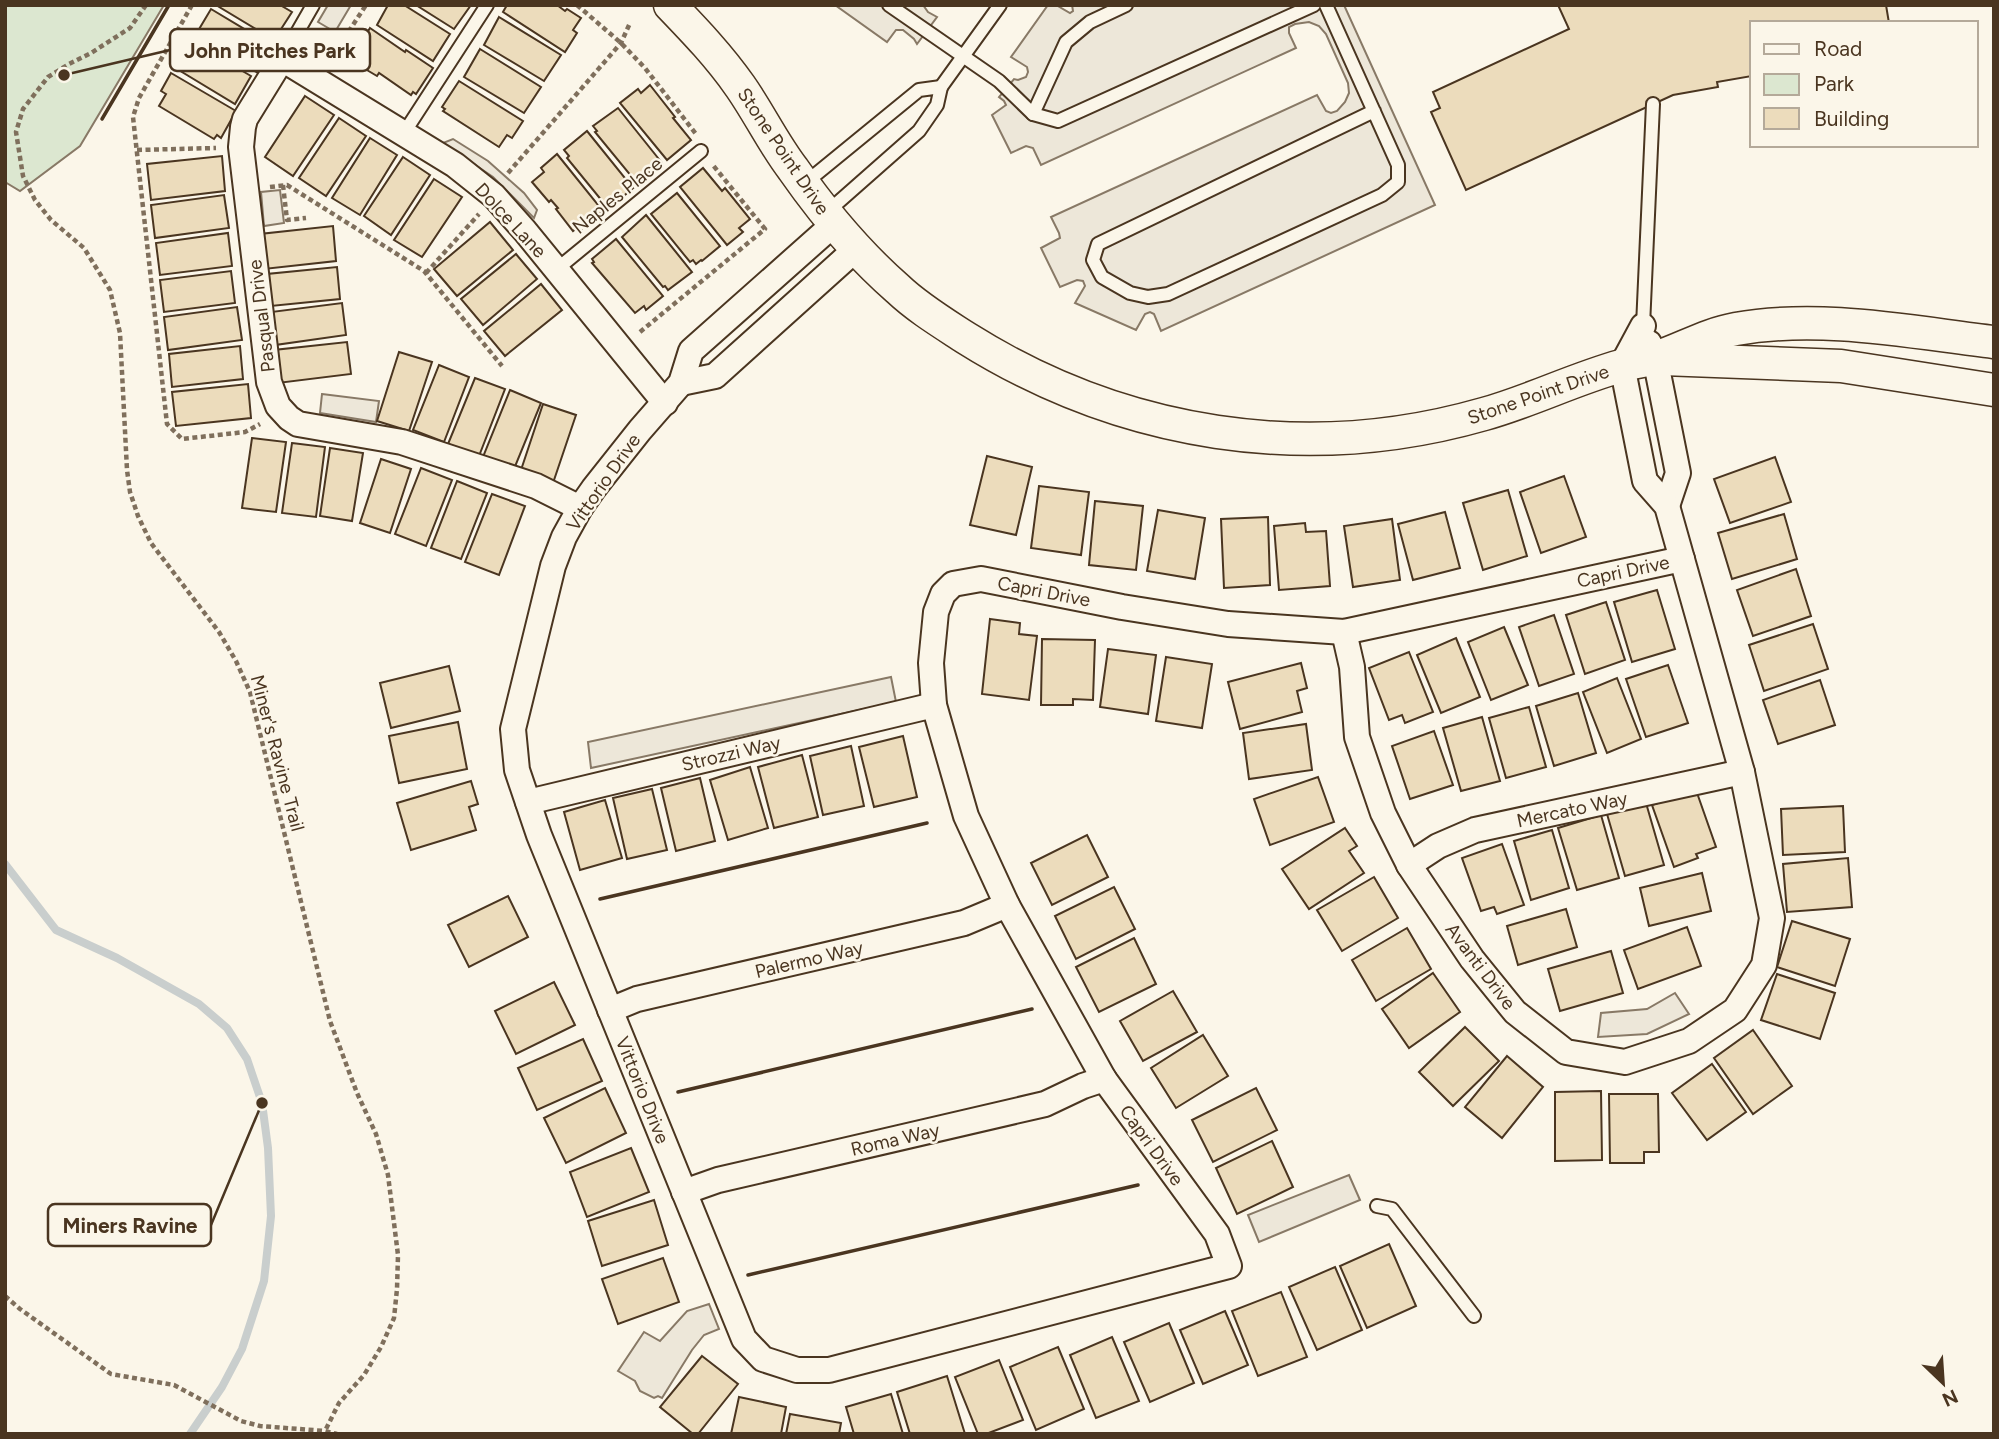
<svg xmlns="http://www.w3.org/2000/svg" width="1999" height="1439" font-family="Figtree,sans-serif">
	<style>
		.green { fill: #dce7d0; stroke: #887966; stroke-width: 2 }
		.parking { fill: #ede7d9; stroke: #887966; stroke-width: 2 }
		.lines { fill: none; stroke-linecap: round; stroke-linejoin: round }
		.stream { stroke: #c9cecd; stroke-width: 8 }
		.building { fill: #ecdcbc; stroke: #4a3520; stroke-width: 2 }
		.service-casing { stroke: #4a3520; stroke-width: 16 }
		.minor-casing { stroke: #4a3520; stroke-width: 28 }
		.tertiary-casing { stroke: #4a3520; stroke-width: 35 }
		.path { stroke: #7f6f5c; stroke-width: 4.5; stroke-dasharray: 5 3.5; stroke-linecap: butt }
		.service { stroke: #fbf6e9; stroke-width: 12 }
		.minor { stroke: #fbf6e9; stroke-width: 24 }
		.tertiary { stroke: #fbf6e9; stroke-width: 32 }
		.wall { stroke: #4a3520; stroke-width: 3.5 }
		.labels { text-anchor: middle; stroke-width: 5; stroke-linejoin: round; paint-order: stroke }
		.street-label { font-size: 19px; fill: #4a3520; stroke: #fbf6e9 }
		.leader { fill: none; stroke: #4a3520; stroke-width: 2.5 }
		.callout-dot { fill: #4a3520; stroke: #fbf6e9; stroke-width: 2.5 }
		.callout { fill: #fbf6e9; stroke: #4a3520; stroke-width: 2.5 }
		.callout-label { font-size: 21px; text-anchor: middle; font-weight: bold; fill: #4a3520 }
	</style>
	<rect width="100%" height="100%" fill="#fbf6e9"/>
	<polygon class="green" points="5,5 164,5 80,146 20,191 5,182"/>
	<g class="parking">
		<polygon points="328,5 351,5 335,32 318,22"/>
		<polygon points="835,5 923,5 928,12 937,17 917,44 914,39 903,30 896,30 887,42"/>
		<polygon points="1048,5 1056,5 1070,13 1073,11 1072,5 1344,5 1435,205 1161,331 1154,314 1150,312 1145,314 1136,330 1075,303 1085,286 1083,281 1077,280 1060,287 1041,248 1060,238 1059,233 1051,217 1317,95 1326,111 1331,113 1337,111 1345,102 1349,93 1348,83 1326,34 1319,26 1309,22 1295,24 1289,27 1289,33 1296,48 1041,165 1033,148 1026,146 1011,153 992,115 1006,105 1004,101 999,97 1014,79 1018,80 1026,77 1028,72 1027,67 1011,57"/>
		<polygon points="453,139 488,161 524,193 537,210 534,218 493,177 443,143"/>
		<polygon points="280,190 284,223 264,226 261,192"/>
		<polygon points="322,394 379,401 376,422 320,413"/>
		<polygon points="891,677 896,702 591,768 588,742"/>
		<polygon points="1675,993 1689,1014 1647,1034 1598,1037 1601,1013 1647,1009"/>
		<polygon points="1349,1175 1360,1200 1259,1242 1248,1215"/>
		<polygon points="709,1304 719,1329 704,1335 692,1350 662,1398 658,1396 654,1398 640,1391 635,1381 618,1371 644,1332 660,1341 687,1311"/>
	</g>
	<g class="lines">
		<polyline class="stream" points="5,864 56,930 117,958 199,1004 227,1028 247,1059 262,1103 268,1148 271,1216 264,1281 242,1349 222,1387 190,1434"/>
	</g>
	<g class="building">
		<polygon points="216,5 280,5 292,12 274,40"/>
		<polygon points="388,5 404,5 450,34 433,61 377,25"/>
		<polygon points="416,5 471,5 454,29"/>
		<polygon points="507,5 557,5 565,11 567,9 581,18 573,30 577,33 565,52 503,12"/>
		<polygon points="1558,5 1886,5 1889,23 1752,23 1752,76 1717,82 1718,87 1673,95 1466,190 1431,112 1440,108 1433,92 1569,29"/>
		<polygon points="211,9 271,45 264,56 267,58 258,73 195,36"/>
		<polygon points="499,17 561,55 544,81 484,45"/>
		<polygon points="370,28 405,52 406,50 433,68 416,94 413,92 411,95 379,73 377,76 355,63 363,49 359,46"/>
		<polygon points="194,43 251,76 235,104 177,69"/>
		<polygon points="480,49 541,87 524,113 464,77"/>
		<polygon points="171,73 236,111 221,138 217,135 214,139 159,106 166,94 161,91"/>
		<polygon points="459,81 523,121 512,138 507,135 499,147 443,111 445,109 442,107"/>
		<polygon points="650,85 675,117 673,118 691,140 667,160 620,103 638,89 641,93"/>
		<polygon points="305,96 334,115 293,176 265,157"/>
		<polygon points="618,108 662,163 636,182 595,132 597,131 593,126"/>
		<polygon points="339,118 366,136 326,196 299,178"/>
		<polygon points="587,131 633,188 619,200 618,197 607,207 567,158 569,156 564,150"/>
		<polygon points="370,138 397,155 360,215 332,198"/>
		<polygon points="557,154 603,211 579,231 577,228 573,231 556,209 558,208 551,200 549,202 532,182 544,172 541,168"/>
		<polygon points="222,156 225,191 151,200 147,164"/>
		<polygon points="403,157 430,175 391,235 364,216"/>
		<polygon points="703,168 722,191 725,188 750,219 739,228 743,232 727,245 680,187"/>
		<polygon points="434,179 462,197 422,257 394,240"/>
		<polygon points="677,193 720,246 702,261 701,260 696,264 693,260 690,262 651,214"/>
		<polygon points="224,195 229,228 155,238 151,205"/>
		<polygon points="646,215 692,272 668,290 665,286 663,287 622,237"/>
		<polygon points="490,222 513,250 457,296 434,269"/>
		<polygon points="333,226 336,261 264,269 260,234"/>
		<polygon points="228,233 232,266 160,275 156,243"/>
		<polygon points="616,239 663,296 646,310 644,306 635,313 592,263 594,262 592,259"/>
		<polygon points="516,254 537,279 483,325 461,299"/>
		<polygon points="337,267 340,299 271,306 267,274"/>
		<polygon points="231,271 235,303 164,312 160,280"/>
		<polygon points="541,284 562,310 505,356 484,331"/>
		<polygon points="342,303 346,335 275,345 271,312"/>
		<polygon points="237,307 242,340 168,350 164,317"/>
		<polygon points="347,342 351,374 278,383 274,350"/>
		<polygon points="240,346 243,379 172,387 169,354"/>
		<polygon points="399,352 432,362 409,431 377,421"/>
		<polygon points="439,365 469,377 444,442 413,430"/>
		<polygon points="475,378 505,389 479,456 448,444"/>
		<polygon points="248,384 251,418 176,426 172,392"/>
		<polygon points="510,390 541,403 514,469 483,457"/>
		<polygon points="543,404 576,415 553,483 520,473"/>
		<polygon points="252,438 286,442 276,512 242,508"/>
		<polygon points="292,443 325,447 316,517 282,513"/>
		<polygon points="330,448 363,453 352,521 320,516"/>
		<polygon points="987,456 1032,467 1016,535 970,525"/>
		<polygon points="1775,457 1791,502 1730,523 1714,479"/>
		<polygon points="381,459 411,469 390,533 360,523"/>
		<polygon points="421,468 452,480 426,546 395,534"/>
		<polygon points="1564,476 1586,537 1541,553 1520,492"/>
		<polygon points="457,481 487,493 461,559 431,548"/>
		<polygon points="1039,486 1089,492 1081,555 1031,548"/>
		<polygon points="1508,490 1527,556 1483,570 1463,503"/>
		<polygon points="492,494 525,506 499,575 465,562"/>
		<polygon points="1095,501 1143,506 1136,570 1089,565"/>
		<polygon points="1158,510 1205,518 1195,579 1147,571"/>
		<polygon points="1445,512 1460,568 1413,580 1398,524"/>
		<polygon points="1784,514 1797,559 1732,579 1718,533"/>
		<polygon points="1268,517 1270,585 1224,588 1221,519"/>
		<polygon points="1392,519 1400,580 1353,587 1344,526"/>
		<polygon points="1305,523 1306,532 1326,531 1330,586 1279,590 1274,526"/>
		<polygon points="1796,569 1811,616 1753,636 1737,590"/>
		<polygon points="1657,590 1675,649 1632,662 1614,602"/>
		<polygon points="1606,602 1625,660 1585,674 1566,615"/>
		<polygon points="1554,615 1574,674 1539,686 1519,627"/>
		<polygon points="990,619 1020,623 1019,634 1037,636 1029,700 982,694"/>
		<polygon points="1813,624 1828,669 1764,691 1749,645"/>
		<polygon points="1504,627 1528,685 1491,700 1468,642"/>
		<polygon points="1456,638 1480,697 1441,713 1417,655"/>
		<polygon points="1042,639 1095,640 1093,700 1073,699 1073,705 1041,705"/>
		<polygon points="1108,649 1156,655 1148,714 1100,707"/>
		<polygon points="1409,652 1433,712 1405,723 1402,715 1389,720 1369,668"/>
		<polygon points="1166,657 1212,664 1202,728 1156,721"/>
		<polygon points="1301,663 1307,688 1297,691 1302,712 1240,729 1228,682"/>
		<polygon points="1668,665 1688,723 1646,737 1626,679"/>
		<polygon points="449,666 460,711 391,728 380,683"/>
		<polygon points="1617,678 1641,739 1607,753 1583,692"/>
		<polygon points="1820,680 1835,725 1778,744 1763,700"/>
		<polygon points="1578,693 1596,753 1554,766 1536,706"/>
		<polygon points="1529,707 1546,767 1506,778 1489,718"/>
		<polygon points="1482,717 1500,781 1461,791 1443,728"/>
		<polygon points="458,722 467,769 399,783 389,736"/>
		<polygon points="1306,724 1312,770 1249,779 1243,733"/>
		<polygon points="1434,731 1453,785 1410,799 1392,746"/>
		<polygon points="903,736 917,797 874,807 859,747"/>
		<polygon points="851,746 864,806 823,815 810,756"/>
		<polygon points="802,755 818,817 774,828 758,767"/>
		<polygon points="750,767 768,828 728,840 710,780"/>
		<polygon points="1318,777 1334,822 1270,845 1254,799"/>
		<polygon points="700,778 715,841 676,851 661,788"/>
		<polygon points="471,781 478,804 469,807 476,830 411,850 397,803"/>
		<polygon points="652,789 667,850 627,859 613,798"/>
		<polygon points="1696,790 1716,847 1696,854 1698,858 1674,867 1652,805"/>
		<polygon points="605,800 622,858 580,870 564,812"/>
		<polygon points="1646,803 1664,865 1625,876 1607,814"/>
		<polygon points="1843,806 1845,852 1783,855 1781,809"/>
		<polygon points="1601,815 1619,878 1577,890 1558,828"/>
		<polygon points="1345,828 1357,846 1349,851 1364,873 1309,909 1282,869"/>
		<polygon points="1552,830 1569,888 1531,900 1514,841"/>
		<polygon points="1087,835 1108,877 1052,905 1031,863"/>
		<polygon points="1502,844 1524,905 1497,914 1494,907 1481,911 1462,858"/>
		<polygon points="1848,858 1852,907 1787,912 1783,864"/>
		<polygon points="1702,873 1711,911 1649,926 1640,888"/>
		<polygon points="1374,877 1398,918 1342,951 1317,910"/>
		<polygon points="1114,887 1135,929 1076,959 1055,916"/>
		<polygon points="508,896 528,937 469,967 448,925"/>
		<polygon points="1566,909 1577,947 1518,965 1507,926"/>
		<polygon points="1792,921 1850,939 1835,986 1777,967"/>
		<polygon points="1687,927 1701,966 1638,989 1624,950"/>
		<polygon points="1407,928 1431,969 1376,1001 1352,960"/>
		<polygon points="1134,938 1156,984 1099,1012 1076,967"/>
		<polygon points="1611,951 1623,993 1560,1011 1548,969"/>
		<polygon points="1433,973 1460,1012 1409,1048 1382,1009"/>
		<polygon points="1777,974 1835,993 1820,1039 1761,1020"/>
		<polygon points="554,982 575,1025 516,1054 495,1011"/>
		<polygon points="1173,991 1197,1032 1143,1061 1120,1021"/>
		<polygon points="1465,1027 1499,1061 1453,1106 1419,1072"/>
		<polygon points="1753,1030 1792,1086 1753,1114 1714,1058"/>
		<polygon points="1203,1035 1228,1076 1176,1108 1151,1068"/>
		<polygon points="583,1039 602,1081 537,1110 518,1068"/>
		<polygon points="1507,1056 1543,1087 1502,1138 1465,1107"/>
		<polygon points="1712,1064 1746,1112 1707,1140 1672,1093"/>
		<polygon points="605,1088 626,1133 566,1163 544,1118"/>
		<polygon points="1256,1088 1277,1130 1213,1162 1192,1120"/>
		<polygon points="1601,1091 1602,1160 1555,1161 1555,1092"/>
		<polygon points="1609,1094 1658,1094 1659,1152 1644,1152 1644,1163 1610,1163"/>
		<polygon points="1272,1141 1293,1187 1237,1214 1216,1168"/>
		<polygon points="631,1148 649,1192 587,1217 570,1172"/>
		<polygon points="654,1200 668,1245 602,1266 588,1221"/>
		<polygon points="1389,1244 1416,1306 1367,1328 1340,1266"/>
		<polygon points="663,1258 679,1302 618,1324 602,1279"/>
		<polygon points="1335,1267 1362,1330 1317,1350 1289,1287"/>
		<polygon points="1281,1292 1307,1357 1258,1376 1232,1311"/>
		<polygon points="1225,1311 1248,1365 1203,1384 1180,1330"/>
		<polygon points="1169,1323 1194,1383 1150,1402 1124,1342"/>
		<polygon points="1112,1337 1139,1401 1096,1418 1070,1355"/>
		<polygon points="1058,1347 1084,1409 1036,1430 1010,1367"/>
		<polygon points="702,1356 738,1384 698,1434 693,1434 660,1407"/>
		<polygon points="999,1360 1023,1420 986,1434 978,1434 955,1377"/>
		<polygon points="947,1376 965,1434 910,1434 897,1392"/>
		<polygon points="891,1394 903,1434 854,1434 846,1407"/>
		<polygon points="739,1397 786,1407 781,1434 731,1434"/>
		<polygon points="790,1414 841,1423 839,1434 786,1434"/>
	</g>
	<g class="lines">
		<defs>
			<g id="service">
				<polyline points="889,5 999,81 1033,114 1058,121 1314,5"/>
				<polyline points="1326,5 1398,165 1398,182 1382,195 1168,294 1148,297 1130,293 1102,277 1093,260 1098,244 1374,111"/>
				<polyline points="282,59 313,5"/>
				<polyline points="941,87 1000,5"/>
				<polyline points="1033,114 1066,42 1090,22 1126,5"/>
				<polyline points="404,133 487,5"/>
				<polyline points="804,184 919,90 941,87 937,105 919,131 826,213"/>
				<polyline points="557,269 701,151"/>
				<polyline points="1643,326 1653,104"/>
				<polyline points="1377,1206 1392,1209 1474,1316"/>
			</g>
			<g id="minor">
				<polyline points="834,224 691,351 681,383 640,430 594,488 580,508 564,537 553,566 513,729 517,770 539,835 744,1339 763,1359 797,1370 829,1370 1229,1266 1217,1234 1104,1079 1007,905 966,816 934,705 931,663 936,612 943,594 953,584 981,579 1122,607 1228,624 1344,632 1682,559"/>
				<polyline points="1649,343 1655,358 1678,473 1667,506"/>
				<polyline points="681,383 715,376 857,248"/>
				<polyline points="580,508 536,486 402,442 298,424 289,418 278,406 269,382 241,147 243,127 245,119 282,59 455,165 494,196 525,231 665,403"/>
				<polyline points="1344,632 1352,667 1357,737 1383,813 1409,865 1472,959 1515,1012 1566,1052 1625,1062 1689,1041 1735,1010 1764,965 1772,918 1742,772 1667,506 1645,481 1622,365 1643,326"/>
				<polyline points="528,802 934,705"/>
				<polyline points="1409,865 1438,846 1475,830 1742,772"/>
				<polyline points="610,1010 637,999 964,923 1007,905"/>
				<polyline points="684,1192 718,1180 1045,1104 1083,1086 1104,1079"/>
			</g>
			<g id="tertiary">
				<path d="M670 5C695 31 719 56 740 86 759 113 773 143 793 169 823 212 858 254 898 289 918 308 943 323 966 338 1122 436 1306 465 1484 414 1531 401 1574 379 1621 366 1633 362 1646 361 1658 357 1684 348 1708 334 1736 329 1821 314 1909 332 1994 342"/>
				<polyline points="1663,359 1841,366 1994,390"/>
			</g>
		</defs>
		<use href="#service" class="service-casing"/>
		<use href="#minor" class="minor-casing"/>
		<use href="#tertiary" class="tertiary-casing"/>
		<g class="path">
			<polyline points="146,5 130,28 91,53 69,64 48,77 23,109 16,132 23,176 35,200 51,220 84,248 110,290 120,333 127,470 130,492 138,516 151,543 219,632 236,661 250,692 330,1021 357,1093 376,1134 388,1175 398,1255 397,1289 394,1318 381,1347 364,1375 339,1403 325,1431"/>
			<polyline points="192,5 139,98 133,117 167,424 182,439 245,432 260,424"/>
			<polyline points="577,5 621,43 645,68 696,134"/>
			<polyline points="330,60 366,5"/>
			<polyline points="137,150 216,148"/>
			<polyline points="508,173 621,43 630,23"/>
			<polyline points="283,185 287,220 306,218"/>
			<polyline points="270,187 287,185 424,271 502,366"/>
			<polyline points="426,273 479,214"/>
			<polyline points="640,332 765,229 712,164"/>
			<polyline points="5,1296 20,1309 111,1374 174,1385 241,1421 260,1426 325,1431 337,1434"/>
		</g>
		<use href="#service" class="service"/>
		<use href="#minor" class="minor"/>
		<use href="#tertiary" class="tertiary"/>
		<g class="wall">
			<polyline points="102,119 169,5"/>
			<polyline points="600,899 927,823"/>
			<polyline points="678,1092 1032,1009"/>
			<polyline points="748,1275 1138,1185"/>
		</g>
	</g>
	<g class="labels">
		<g class="street-label">
			<text transform="translate(784 151) rotate(56)" y="7">Stone Point Drive</text>
			<text transform="translate(617 195) rotate(-39)" y="7">Naples Place</text>
			<text transform="translate(511 220) rotate(47)" y="7">Dolce Lane</text>
			<text transform="translate(261 316) rotate(-97)" y="7">Pasqual Drive</text>
			<text transform="translate(1538 394) rotate(-19)" y="7">Stone Point Drive</text>
			<text transform="translate(603 482) rotate(-55)" y="7">Vittorio Drive</text>
			<text transform="translate(1623 571) rotate(-12)" y="7">Capri Drive</text>
			<text transform="translate(1044 591) rotate(11)" y="7">Capri Drive</text>
			<text transform="translate(278 753) rotate(75)" y="7">Miner's Ravine Trail</text>
			<text transform="translate(731 753) rotate(-13)" y="7">Strozzi Way</text>
			<text transform="translate(1572 809) rotate(-12)" y="7">Mercato Way</text>
			<text transform="translate(809 959) rotate(-13)" y="7">Palermo Way</text>
			<text transform="translate(1481 966) rotate(53)" y="7">Avanti Drive</text>
			<text transform="translate(643 1090) rotate(68)" y="7">Vittorio Drive</text>
			<text transform="translate(895 1139) rotate(-13)" y="7">Roma Way</text>
			<text transform="translate(1152 1145) rotate(54)" y="7">Capri Drive</text>
		</g>
	</g>
	<path class="leader" d="M64 75L170 50M262 1103L211 1225"/>
	<g class="callout-dot">
		<circle cx="64" cy="75" r="7"/>
		<circle cx="262" cy="1103" r="7"/>
	</g>
	<g class="callout">
		<rect x="170" y="29" width="200" height="42" rx="7"/>
		<rect x="48" y="1204" width="163" height="42" rx="7"/>
	</g>
	<g class="callout-label">
		<text x="270" y="58">John Pitches Park</text>
		<text x="130" y="1233">Miners Ravine</text>
	</g>
	<rect width="1999" height="1439" fill="none" stroke="#4a3520" stroke-width="14"/>
	<rect x="1750" y="21" width="228" height="126" fill="#fbf6e9" stroke="#b4a999" stroke-width="2"/>
	<rect x="1764" y="44" width="35" height="10" fill="#fbf6e9" stroke="#b4a999" stroke-width="2"/>
	<text x="1814" y="56" font-size="21" fill="#4a3520">Road</text>
	<rect x="1764" y="74" width="35" height="21" fill="#dce7d0" stroke="#b4a999" stroke-width="2"/>
	<text x="1814" y="91" font-size="21" fill="#4a3520">Park</text>
	<rect x="1764" y="108" width="35" height="21" fill="#ecdcbc" stroke="#b4a999" stroke-width="2"/>
	<text x="1814" y="126" font-size="21" fill="#4a3520">Building</text>
	<g transform="translate(1943 1383) rotate(155)" stroke="#fbf6e9" stroke-width="5" paint-order="stroke">
	<path d="M0-5L12 26L0 18L-12 26Z" fill="#4a3520"/>
	<text y="-10" font-size="19" font-weight="bold" text-anchor="middle" fill="#4a3520">N</text>
	</g>
</svg>
